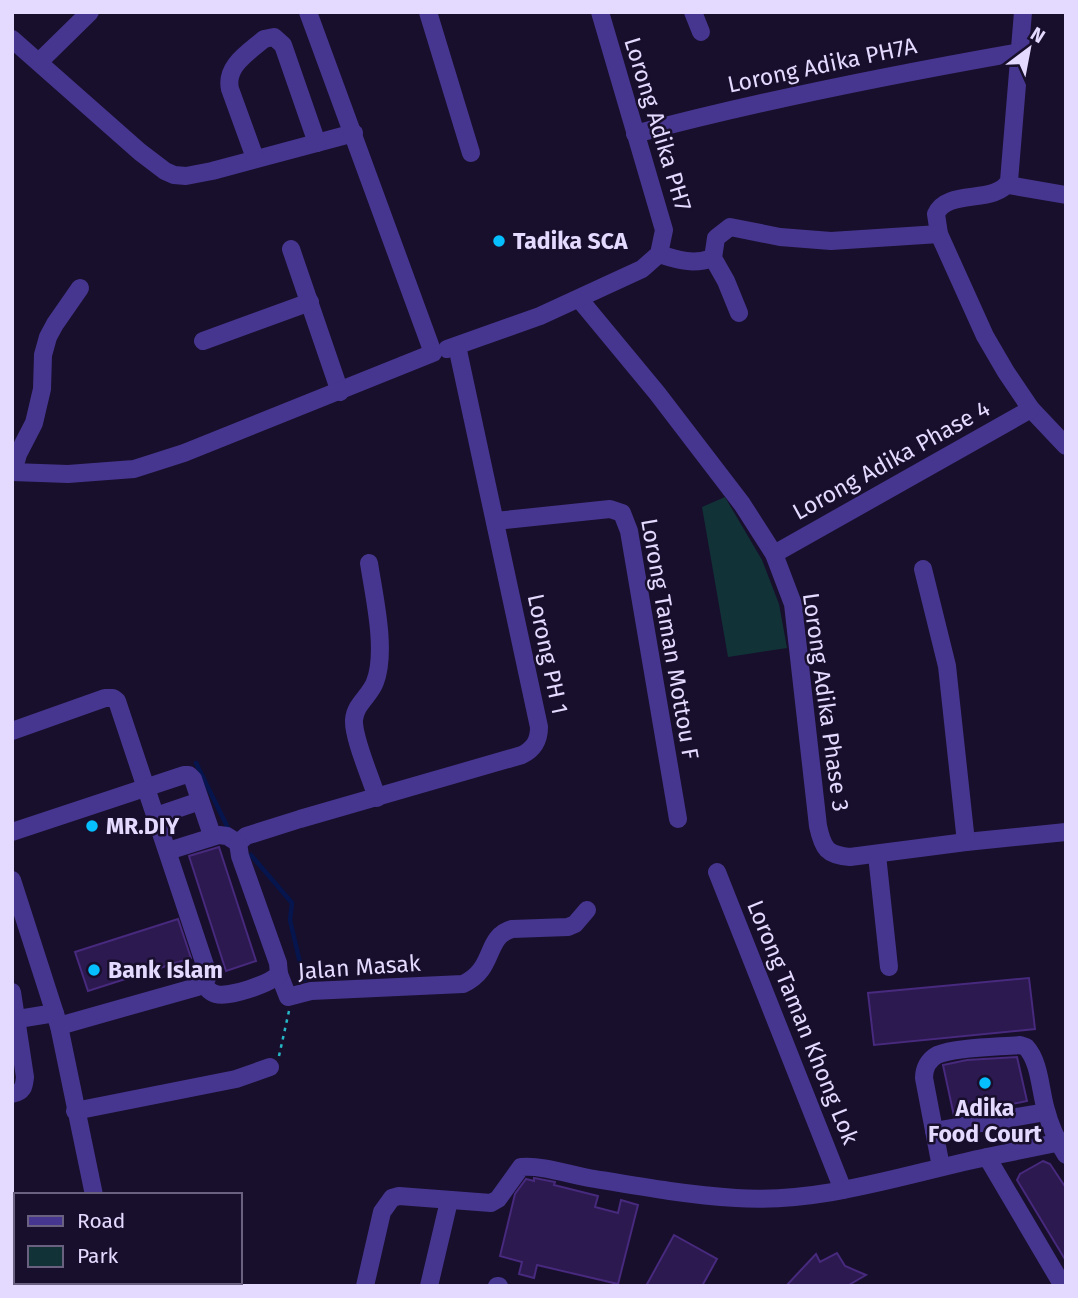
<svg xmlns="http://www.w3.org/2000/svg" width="1078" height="1298" font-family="'Fira Sans',sans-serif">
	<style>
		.green { fill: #113237 }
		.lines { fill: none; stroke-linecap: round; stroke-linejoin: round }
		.stream { stroke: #06154e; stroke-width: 4.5 }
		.building { fill: #2c194f; stroke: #47297d; stroke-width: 2 }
		.path { stroke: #25b8c7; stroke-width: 2.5; stroke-dasharray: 3.5 5; stroke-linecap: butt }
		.minor { stroke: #47368f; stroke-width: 18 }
		.poi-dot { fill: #06bfff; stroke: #180f2c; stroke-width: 2.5 }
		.labels { text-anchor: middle; stroke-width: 5; stroke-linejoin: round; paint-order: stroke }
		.street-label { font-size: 23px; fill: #e4daff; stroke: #180f2c }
		.poi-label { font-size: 23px; font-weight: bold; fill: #e4daff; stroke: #180f2c; text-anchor: start }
	</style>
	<rect width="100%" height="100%" fill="#180f2c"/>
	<polygon class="green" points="725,497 762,560 779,604 787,648 728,657 702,507"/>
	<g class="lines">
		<g class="stream">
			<polyline points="196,763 228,828"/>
			<polyline points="251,855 292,903 290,920 304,980"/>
		</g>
	</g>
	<g class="building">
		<polygon points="219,847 256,961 226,971 189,856"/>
		<polygon points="178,919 191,958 88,991 75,952"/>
		<polygon points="1029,978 1035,1029 874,1045 868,993"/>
		<polygon points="1017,1057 1027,1101 954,1116 943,1065 967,1060"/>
		<polygon points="1043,1161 1050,1164 1066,1188 1066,1261 1017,1180 1020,1174"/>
		<polygon points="534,1178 555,1182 554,1185 598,1196 595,1207 618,1213 621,1200 638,1205 618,1284 537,1265 534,1278 519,1274 522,1262 500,1256 515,1194 526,1179 534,1181"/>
		<polygon points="674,1235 717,1259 702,1286 646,1286"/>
		<polygon points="837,1253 845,1266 866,1275 847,1286 786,1286 816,1254 820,1262"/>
	</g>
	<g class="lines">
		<polyline class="path" points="279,1056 289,1011"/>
		<g class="minor">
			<polyline points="428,12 471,153"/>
			<polyline points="693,12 701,32"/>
			<path d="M1023 12 1009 181C996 205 947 188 936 214L939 234 985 336 1006 372 1031 409 1066 446"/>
			<polyline points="12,39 140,152 165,171 174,175 186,176 212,171 354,133"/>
			<polyline points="39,62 90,12"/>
			<path d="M635 134C762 100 890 75 1020 52"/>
			<path d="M255 158 230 89C225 66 248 53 264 39L274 37 283 45 317 143"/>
			<polyline points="1008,185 1066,195"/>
			<polyline points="291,249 340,392"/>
			<path d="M659 254C678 260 693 265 713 258"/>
			<path d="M580 300 657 393 742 504 774 554 793 604 818 826C823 849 827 855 850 857L966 842 1066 832"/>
			<polyline points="739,313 726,281 713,258 716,238 730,227 780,237 831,241 939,234"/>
			<polyline points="203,341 310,302"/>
			<polyline points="447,349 540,316 642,269 659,254 664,230 600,12"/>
			<polyline points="12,472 68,474 134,469 184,453 433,353 308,12"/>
			<polyline points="13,472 18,454 34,423 42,389 43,355 48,337 55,324 80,288"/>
			<polyline points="495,521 610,509 622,513 629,531 678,819"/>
			<polyline points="774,554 1031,409"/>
			<path d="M369 563C374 596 387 651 375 682 370 696 355 704 354 720 353 738 371 778 377 798"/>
			<polyline points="923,569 947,666 966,842"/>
			<polyline points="12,731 105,698 113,698 117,701 207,971 207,978 197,987 59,1026"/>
			<polyline points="156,816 200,801"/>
			<polyline points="12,832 184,775 189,775 193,779 212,835"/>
			<path d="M238 843 246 836 300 819 522 755C534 749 539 741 539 727L457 346"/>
			<polyline points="168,851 219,835 227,836 238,843"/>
			<polyline points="877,855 889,967"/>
			<polyline points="717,872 843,1190"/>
			<polyline points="12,880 59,1026 94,1195"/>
			<path d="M279 974 288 997 311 991 463 984C496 969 484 937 512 929L568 927 575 924 587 910"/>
			<path d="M203 984C207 988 210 993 216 994 228 998 270 984 279 974L278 963 240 856 238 843"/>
			<path d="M12 992 25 1077C24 1087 23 1092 12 1094"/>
			<polyline points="12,1020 55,1013"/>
			<polyline points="75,1111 236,1079 270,1067"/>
			<polyline points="934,1131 1046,1112"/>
			<path d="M941 1167 924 1078C924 1069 928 1060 937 1055 956 1047 999 1047 1020 1045L1026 1047C1040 1062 1040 1090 1046 1110 1050 1126 1057 1141 1066 1155"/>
			<polyline points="112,1282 113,1286"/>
			<path d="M365 1286 382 1212 392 1198 399 1196 491 1203 498 1199 521 1167C542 1165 567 1174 589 1178 637 1186 687 1195 736 1198 821 1204 905 1174 987 1157"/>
			<polyline points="429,1286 449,1201"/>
			<polyline points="497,1286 499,1286"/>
			<polyline points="1063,1286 987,1157 1066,1141"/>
		</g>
	</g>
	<g class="poi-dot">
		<circle cx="499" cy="241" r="7"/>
		<circle cx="92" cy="826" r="7"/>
		<circle cx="94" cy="970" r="7"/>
		<circle cx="985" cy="1083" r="7"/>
	</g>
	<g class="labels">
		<g class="street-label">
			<text transform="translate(822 65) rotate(-12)" y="8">Lorong Adika PH7A</text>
			<text transform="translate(658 124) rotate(73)" y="8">Lorong Adika PH7</text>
			<text transform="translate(891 460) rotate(-29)" y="8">Lorong Adika Phase 4</text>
			<text transform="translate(670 639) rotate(80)" y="8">Lorong Taman Mottou F</text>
			<text transform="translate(548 654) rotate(78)" y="8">Lorong PH 1</text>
			<text transform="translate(826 702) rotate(82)" y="8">Lorong Adika Phase 3</text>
			<text transform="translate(359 967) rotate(-4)" y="8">Jalan Masak</text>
			<text transform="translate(803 1022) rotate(68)" y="8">Lorong Taman Khong Lok</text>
		</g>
		<g class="poi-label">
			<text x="513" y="249">Tadika SCA</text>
			<text x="106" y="834">MR.DIY</text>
			<text x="108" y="978">Bank Islam</text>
			<text x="985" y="1116" text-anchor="middle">Adika<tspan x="985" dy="26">Food Court</tspan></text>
		</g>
	</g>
	<rect width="1078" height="1298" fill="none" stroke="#e4daff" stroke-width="28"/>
	<rect x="14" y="1193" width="228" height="91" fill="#180f2c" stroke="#6a6080" stroke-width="2"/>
	<rect x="28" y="1216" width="35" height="10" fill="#47368f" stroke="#6a6080" stroke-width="2"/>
	<text x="77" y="1228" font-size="21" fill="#e4daff">Road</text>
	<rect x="28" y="1246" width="35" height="21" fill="#113237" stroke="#6a6080" stroke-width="2"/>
	<text x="77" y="1263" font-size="21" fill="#e4daff">Park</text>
	<g transform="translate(1029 49) rotate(32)" stroke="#180f2c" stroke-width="5" paint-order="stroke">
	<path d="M0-5L12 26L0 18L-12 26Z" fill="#e4daff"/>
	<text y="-10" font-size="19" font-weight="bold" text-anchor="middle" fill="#e4daff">N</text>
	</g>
</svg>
